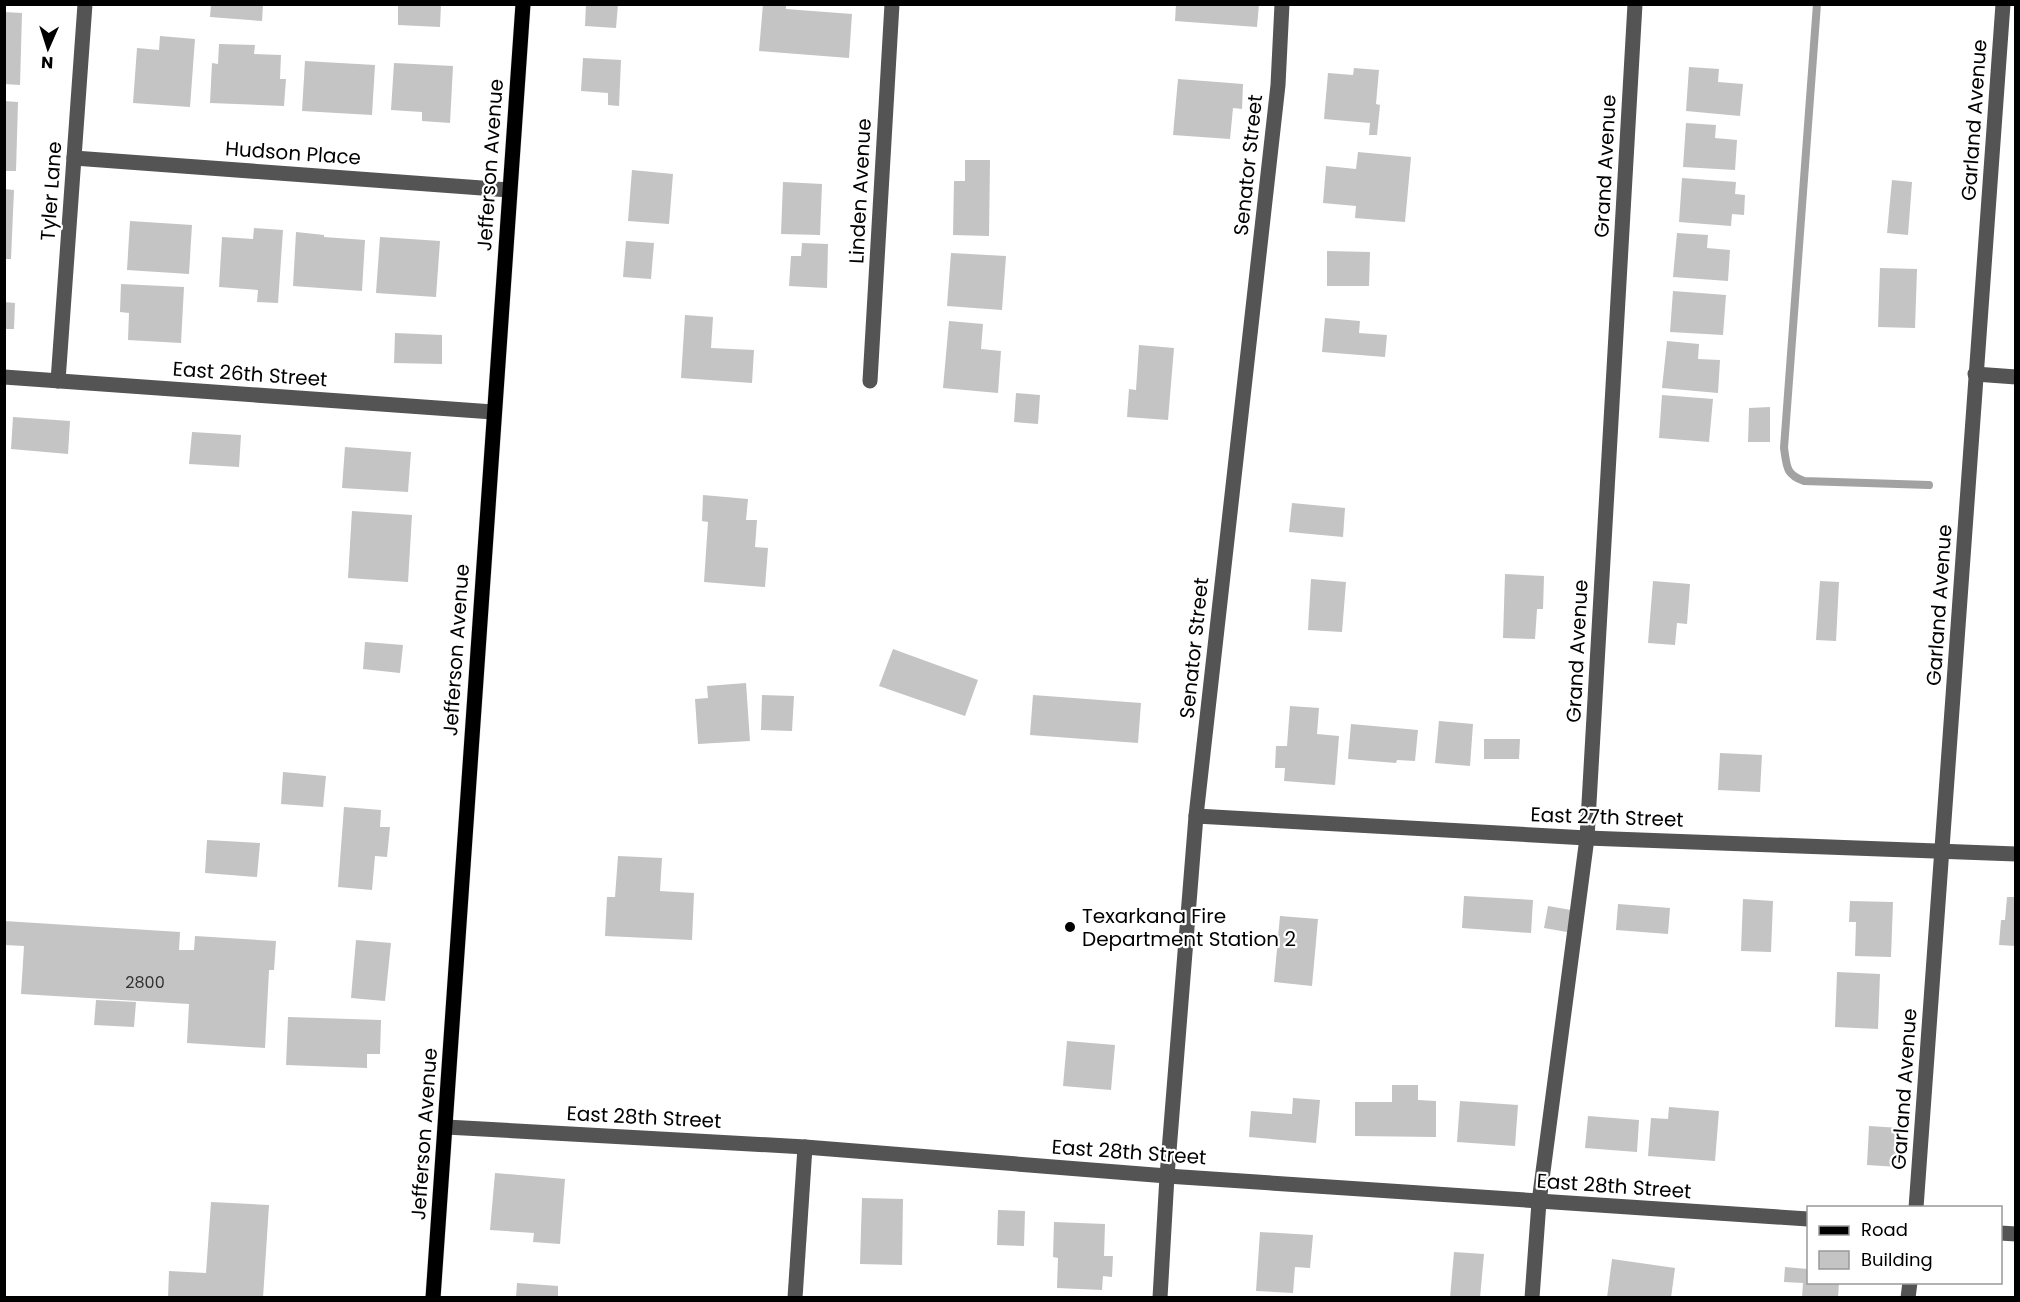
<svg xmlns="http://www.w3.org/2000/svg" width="2020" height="1302" font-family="Poppins,sans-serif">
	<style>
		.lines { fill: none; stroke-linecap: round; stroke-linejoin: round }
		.stream { stroke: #a2a2a2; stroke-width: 8 }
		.building { fill: #c4c4c4 }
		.major-casing { stroke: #dbdbdb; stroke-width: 16 }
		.minor { stroke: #545454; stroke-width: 15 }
		.major { stroke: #000; stroke-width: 15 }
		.poi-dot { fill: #000; stroke: #fff; stroke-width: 2 }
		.labels { text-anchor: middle; stroke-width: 4.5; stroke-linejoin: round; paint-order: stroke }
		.number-label { font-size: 16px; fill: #313131 }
		.street-label { font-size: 20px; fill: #000; stroke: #fff }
		.poi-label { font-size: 20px; fill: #000; stroke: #fff; text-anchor: start }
	</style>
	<rect width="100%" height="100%" fill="#fff"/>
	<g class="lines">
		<path class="stream" d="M1817 4 1784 448C1787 466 1785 474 1804 481L1929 485"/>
	</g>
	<g class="building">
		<polygon points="211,4 263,4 262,21 210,17"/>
		<polygon points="398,4 441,4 440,27 398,25"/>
		<polygon points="586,4 618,4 616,28 585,26"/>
		<polygon points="763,4 786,4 786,9 852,14 849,58 759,51"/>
		<polygon points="1176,4 1259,4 1257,27 1175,21"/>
		<polygon points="4,12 22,13 20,85 4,84"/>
		<polygon points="160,36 195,39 190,107 133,103 137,48 159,50"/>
		<polygon points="219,44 255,45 254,54 281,55 280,79 286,79 284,106 210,103 212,63 218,64"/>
		<polygon points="583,58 621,60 619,106 608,105 608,93 581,91"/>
		<polygon points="305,61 375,65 372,115 302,111"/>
		<polygon points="394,63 453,66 450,123 422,121 422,112 391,110"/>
		<polygon points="1689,67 1719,69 1718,82 1743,84 1740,116 1686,111"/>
		<polygon points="1354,68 1379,70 1376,104 1380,105 1377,135 1369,135 1370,123 1324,119 1328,73 1353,75"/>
		<polygon points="1178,79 1243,84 1242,109 1233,108 1230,139 1173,135"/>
		<polygon points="4,101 18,102 16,171 4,171"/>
		<polygon points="1686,123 1716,125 1715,138 1737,140 1735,170 1683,167"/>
		<polygon points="1358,152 1411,157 1405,222 1355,218 1356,206 1323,203 1326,166 1356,169"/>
		<polygon points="965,160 990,160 989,236 953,235 954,181 965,181"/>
		<polygon points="632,170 673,174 669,224 628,221"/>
		<polygon points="1682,178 1736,182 1735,194 1745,195 1744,215 1732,214 1731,226 1679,222"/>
		<polygon points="1892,180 1912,182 1908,235 1887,233"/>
		<polygon points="783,182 822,184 820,235 781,234"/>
		<polygon points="4,189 14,190 11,259 4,259"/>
		<polygon points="130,221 192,225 189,274 127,270"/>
		<polygon points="254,228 283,230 278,303 257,302 258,290 219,287 222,237 253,239"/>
		<polygon points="296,232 324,235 324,237 365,240 362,291 293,286"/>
		<polygon points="1677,233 1708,235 1707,248 1730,250 1728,281 1673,277"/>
		<polygon points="380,237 440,241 436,297 376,293"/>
		<polygon points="626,241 654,243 651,279 623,277"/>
		<polygon points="802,243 828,244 827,288 789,286 791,256 801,256"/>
		<polygon points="1327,251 1370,252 1369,286 1327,286"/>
		<polygon points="951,253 1006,256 1002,310 947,306"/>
		<polygon points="1880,268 1917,269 1915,328 1878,327"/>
		<polygon points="121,284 184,287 181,343 128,340 129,313 120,312"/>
		<polygon points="1673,291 1726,295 1723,335 1670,332"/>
		<polygon points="4,302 15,303 14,329 4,329"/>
		<polygon points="685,315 713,317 711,348 754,350 752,383 681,378"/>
		<polygon points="1325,318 1360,321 1359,333 1387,335 1385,357 1322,352"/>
		<polygon points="949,321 983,324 981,349 1001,351 998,393 943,388"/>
		<polygon points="395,333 442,335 442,364 394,363"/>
		<polygon points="1667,341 1699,344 1698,359 1720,360 1718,393 1662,388"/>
		<polygon points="1139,345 1174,348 1168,420 1127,417 1129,389 1136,390"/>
		<polygon points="1016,393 1040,395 1038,424 1014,422"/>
		<polygon points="1662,395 1713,399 1709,442 1659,438"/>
		<polygon points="1770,407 1770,442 1748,442 1749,408"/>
		<polygon points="13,417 70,421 68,454 11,449"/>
		<polygon points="192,432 241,435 239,467 189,464"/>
		<polygon points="345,447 411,452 408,492 342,488"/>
		<polygon points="703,495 748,499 746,520 757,520 755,547 768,548 765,587 704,582 708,522 702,521"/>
		<polygon points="1292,503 1345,508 1343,537 1289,532"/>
		<polygon points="352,511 412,515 408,582 348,578"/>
		<polygon points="1505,574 1544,576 1543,609 1537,609 1535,639 1503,638"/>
		<polygon points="1311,579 1346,582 1342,632 1308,630"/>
		<polygon points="1653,581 1690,584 1687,624 1677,623 1675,645 1648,643"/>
		<polygon points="1820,581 1839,582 1836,641 1816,640"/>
		<polygon points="365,642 403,645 400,673 363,669"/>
		<polygon points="893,649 978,680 965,716 879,686"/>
		<polygon points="746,683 750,741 698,744 695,699 708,698 707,686"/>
		<polygon points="762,695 794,696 792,731 761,730"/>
		<polygon points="1033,695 1141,703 1138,743 1030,735"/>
		<polygon points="1290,706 1319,708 1317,734 1339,736 1335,785 1284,781 1285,768 1275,768 1276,746 1287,746"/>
		<polygon points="1439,721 1473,724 1470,766 1435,763"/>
		<polygon points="1351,724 1418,730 1415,761 1397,760 1396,763 1348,759"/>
		<polygon points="1484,739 1520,739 1519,759 1484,759"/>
		<polygon points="1720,753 1762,755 1760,792 1718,790"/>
		<polygon points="283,772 326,776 323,807 281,804"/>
		<polygon points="344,807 381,810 380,827 390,827 387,857 375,856 372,890 338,887"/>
		<polygon points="207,840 260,843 257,877 205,873"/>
		<polygon points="618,856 662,858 660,891 694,893 692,940 605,936 607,897 615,897"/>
		<polygon points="1464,896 1533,900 1531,933 1462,928"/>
		<polygon points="2007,897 2016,897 2016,946 1999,945 2001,920 2005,920"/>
		<polygon points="1743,899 1773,901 1771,952 1741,951"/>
		<polygon points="1850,901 1893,902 1891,957 1855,956 1856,922 1849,922"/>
		<polygon points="1618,904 1670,908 1668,934 1616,930"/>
		<polygon points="1548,906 1571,910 1567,932 1544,928"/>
		<polygon points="1280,916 1318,919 1312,986 1274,982"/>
		<polygon points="4,921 180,932 179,950 194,950 195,936 276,941 274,970 269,970 265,1048 187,1043 189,1004 21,994 24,946 4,945"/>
		<polygon points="356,940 391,943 385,1001 351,998"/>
		<polygon points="1837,972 1880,974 1878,1029 1835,1027"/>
		<polygon points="96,1000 136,1002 134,1027 94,1025"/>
		<polygon points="288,1017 381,1020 380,1054 367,1054 367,1068 286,1065"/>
		<polygon points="1067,1041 1115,1045 1111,1090 1063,1086"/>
		<polygon points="1392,1085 1418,1085 1418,1100 1436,1101 1436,1137 1355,1136 1355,1102 1392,1102"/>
		<polygon points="1293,1098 1320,1100 1316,1143 1249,1137 1251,1111 1292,1114"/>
		<polygon points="1460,1101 1518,1105 1515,1146 1457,1142"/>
		<polygon points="1669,1107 1719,1111 1715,1161 1648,1156 1651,1118 1668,1119"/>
		<polygon points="1588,1116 1639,1120 1637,1152 1585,1148"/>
		<polygon points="1869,1126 1901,1128 1898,1167 1867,1165"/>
		<polygon points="495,1173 565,1179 560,1244 533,1242 534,1233 490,1230"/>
		<polygon points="862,1198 903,1199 902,1265 860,1264"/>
		<polygon points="211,1202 269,1205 263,1298 168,1298 169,1271 206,1273"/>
		<polygon points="998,1210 1025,1211 1024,1246 997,1245"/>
		<polygon points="1054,1222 1105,1224 1104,1256 1113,1256 1112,1277 1103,1276 1102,1290 1057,1288 1058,1258 1053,1257"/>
		<polygon points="1260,1232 1313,1235 1310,1268 1295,1267 1293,1293 1256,1291"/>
		<polygon points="1454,1252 1484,1254 1480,1298 1450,1298"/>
		<polygon points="1612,1259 1675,1268 1671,1298 1607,1298"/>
		<polygon points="1785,1267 1808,1269 1808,1282 1839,1282 1838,1298 1802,1298 1803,1283 1784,1282"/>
		<polygon points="517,1283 558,1286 558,1298 516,1298"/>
	</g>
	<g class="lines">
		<defs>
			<path id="major" d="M433 1298C466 867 490 435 523 4"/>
		</defs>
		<use href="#major" class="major-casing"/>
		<g class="minor">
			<polyline points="74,158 509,190"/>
			<polyline points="1975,374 2016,377"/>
			<polyline points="4,377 493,412"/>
			<polyline points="58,381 85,4"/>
			<polyline points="870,381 892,4"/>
			<polyline points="1196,816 1587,838 2016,854"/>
			<polyline points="446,1127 805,1147 1167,1176 1808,1219"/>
			<polyline points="1916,1208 2003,4"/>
			<polyline points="2000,1233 2016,1234"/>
			<polyline points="795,1298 805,1147"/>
			<polyline points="1160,1298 1167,1176 1196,816 1278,85 1282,4"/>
			<polyline points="1532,1298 1539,1202 1587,838 1635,4"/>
			<polyline points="1908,1298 1910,1282"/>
		</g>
		<use href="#major" class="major"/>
	</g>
	<circle class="poi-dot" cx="1070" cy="927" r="6"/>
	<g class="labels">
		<g class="number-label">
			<text x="145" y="988">2800</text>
		</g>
		<g class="street-label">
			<text transform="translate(1974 120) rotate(-86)" y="7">Garland Avenue</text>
			<text transform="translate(293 153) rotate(4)" y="7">Hudson Place</text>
			<text transform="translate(490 165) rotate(-86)" y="7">Jefferson Avenue</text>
			<text transform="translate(1248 165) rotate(-84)" y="7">Senator Street</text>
			<text transform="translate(1605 166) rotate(-87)" y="7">Grand Avenue</text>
			<text transform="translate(51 191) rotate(-86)" y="7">Tyler Lane</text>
			<text transform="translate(860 191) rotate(-87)" y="7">Linden Avenue</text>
			<text transform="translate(250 374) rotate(4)" y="7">East 26th Street</text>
			<text transform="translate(1939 605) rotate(-86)" y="7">Garland Avenue</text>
			<text transform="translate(1194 648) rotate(-84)" y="7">Senator Street</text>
			<text transform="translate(456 650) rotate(-86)" y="7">Jefferson Avenue</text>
			<text transform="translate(1577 651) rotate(-87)" y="7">Grand Avenue</text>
			<text transform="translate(1607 817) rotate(2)" y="7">East 27th Street</text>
			<text transform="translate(1904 1089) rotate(-86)" y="7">Garland Avenue</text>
			<text transform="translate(644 1117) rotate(3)" y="7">East 28th Street</text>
			<text transform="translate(424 1134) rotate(-86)" y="7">Jefferson Avenue</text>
			<text transform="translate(1129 1152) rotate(4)" y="7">East 28th Street</text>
			<text transform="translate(1614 1186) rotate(4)" y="7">East 28th Street</text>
		</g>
		<g class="poi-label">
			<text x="1082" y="923">Texarkana Fire<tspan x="1082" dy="23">Department Station 2</tspan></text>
		</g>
	</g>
	<rect width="2020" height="1302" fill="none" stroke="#000000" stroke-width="12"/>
	<rect x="1807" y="1206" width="195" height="78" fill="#ffffff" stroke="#999999" stroke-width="1.5"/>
	<rect x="1819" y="1226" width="30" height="9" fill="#000000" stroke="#999999" stroke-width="1.5"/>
	<text x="1861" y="1236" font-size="18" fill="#000000">Road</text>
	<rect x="1819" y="1251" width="30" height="18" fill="#c4c4c4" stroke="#999999" stroke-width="1.5"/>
	<text x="1861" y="1266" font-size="18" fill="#000000">Building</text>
	<g transform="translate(48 48) rotate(183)" stroke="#ffffff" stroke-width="4.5" paint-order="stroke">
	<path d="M0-4.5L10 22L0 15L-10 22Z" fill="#000000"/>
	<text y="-9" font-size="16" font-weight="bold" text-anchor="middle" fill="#000000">N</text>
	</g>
</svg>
